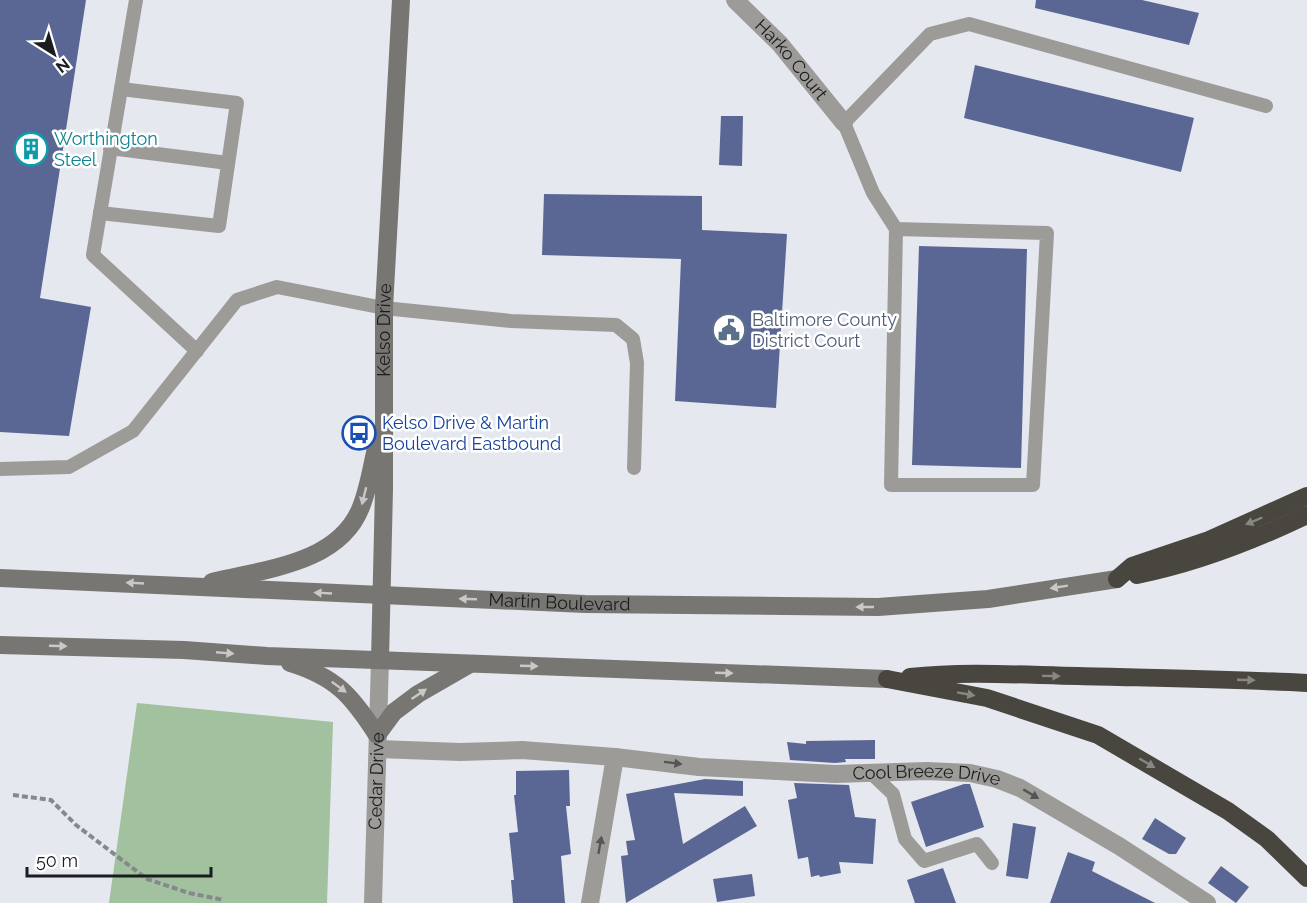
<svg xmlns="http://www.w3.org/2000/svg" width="1307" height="903" font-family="Raleway,sans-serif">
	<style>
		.green { fill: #a1c19f }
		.building { fill: #5a6795 }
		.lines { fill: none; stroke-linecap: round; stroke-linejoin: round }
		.path { stroke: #86888e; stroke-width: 4; stroke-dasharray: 6 3; stroke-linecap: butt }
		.lane { stroke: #9d9b98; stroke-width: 14 }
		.street { stroke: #9d9b98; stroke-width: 18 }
		.secondary { stroke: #787672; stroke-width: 18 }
		.highway { stroke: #494640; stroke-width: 18 }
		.oneway { fill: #c9c8c7 }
		.oneway2 { fill: #898783 }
		.oneway3 { fill: #565555 }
		.labels { text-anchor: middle; stroke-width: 5; stroke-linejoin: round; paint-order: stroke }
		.street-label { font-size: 18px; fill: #1b1c1f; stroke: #fff }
		.culture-label { font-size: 18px; fill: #0d838f; stroke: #fff; text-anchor: start }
		.service-label { font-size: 18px; fill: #4e5e75; stroke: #fff; text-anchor: start }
		.transit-label { font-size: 18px; fill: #164399; stroke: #fff; text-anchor: start }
	</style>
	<rect width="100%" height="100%" fill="#e5e8ef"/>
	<polygon class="green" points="137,703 333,722 327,903 109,903"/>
	<g class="building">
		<polygon points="0,0 86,0 40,298 91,307 69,436 0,432"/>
		<polygon points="1036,0 1142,0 1199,13 1189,45 1035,8"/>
		<polygon points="975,65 1194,118 1181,172 964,118"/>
		<polygon points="721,116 743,116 742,166 719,165"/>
		<polygon points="544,194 702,196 702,230 787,234 776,408 675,401 681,259 542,255"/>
		<polygon points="919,246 1027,249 1021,468 912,465"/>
		<polygon points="875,740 875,759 845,759 846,762 835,763 790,760 787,742 806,744 806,741"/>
		<polygon points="569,770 570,806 566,806 571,854 561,856 565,903 513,903 511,880 514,880 509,833 518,832 514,795 516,795 516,771"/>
		<polygon points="705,779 743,781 743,796 674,793 683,844 745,806 757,826 626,903 621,856 628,855 626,841 635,840 626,794"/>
		<polygon points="794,783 849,785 855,817 876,819 873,864 839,862 841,873 820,877 819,875 811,877 808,857 798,859 788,800 797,798"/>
		<polygon points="964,784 970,784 984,827 926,847 911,802"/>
		<polygon points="1155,818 1186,838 1176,854 1169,854 1142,839"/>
		<polygon points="1013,823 1036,827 1028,879 1006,876"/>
		<polygon points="1068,852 1095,862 1092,871 1155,903 1050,903"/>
		<polygon points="1221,866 1249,887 1236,903 1208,883"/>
		<polygon points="943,868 956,903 915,903 907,880"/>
		<polygon points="752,874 755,896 717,902 713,879"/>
	</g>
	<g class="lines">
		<polyline class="path" points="13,795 51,800 76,825 147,879 189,893 224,900"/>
		<g class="lane">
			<polyline points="136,0 93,255 197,351"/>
			<polyline points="110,148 228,163"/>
			<polyline points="100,213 219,226 237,103 121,89"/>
			<polyline points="896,229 1047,233 1033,485 891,485 896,229 873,193 844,123 930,34 969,24 1266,106"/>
			<polyline points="0,469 69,467 133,431 237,300 277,287 384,308 511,321 616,325 633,339 637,363 634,468"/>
			<polyline points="871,773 893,794 905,839 924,861 977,844 992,863"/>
		</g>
		<g class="street">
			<path id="s1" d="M735 0 780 44 844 123"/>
			<path id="s2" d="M378 749 460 752 522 750 615 757 699 767 835 774 927 771 970 773 997 779 1020 788 1119 846 1207 903"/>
			<path id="s3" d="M373 903 380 660"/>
			<polyline points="590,903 615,757"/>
		</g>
		<g class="secondary">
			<path id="s4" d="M0 578 585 604 878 607 988 599 1117 579"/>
			<path d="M212 582C264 569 339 564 361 507 369 487 372 464 377 444"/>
			<polyline points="0,645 184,650 267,656 887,679"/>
			<path id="s5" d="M380 660 384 489V308L401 0"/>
			<path d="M290 663C336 677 352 696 377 735L394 712 418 694 470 664"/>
		</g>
		<g class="highway">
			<path d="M1137 575C1196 563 1253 541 1307 515"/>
			<polyline points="1117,579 1132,566 1209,540 1307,496"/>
			<path d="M910 677C966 671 1023 675 1079 676 1155 678 1231 679 1307 683"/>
			<polyline points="887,679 987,698 1098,735 1228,811 1267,839 1307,878"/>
		</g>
	</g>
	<defs><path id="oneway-solid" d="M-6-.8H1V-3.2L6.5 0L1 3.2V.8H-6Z" transform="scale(1.5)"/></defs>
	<g class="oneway">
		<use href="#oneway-solid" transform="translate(364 496) rotate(104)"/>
		<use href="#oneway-solid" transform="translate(135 583) rotate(-177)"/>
		<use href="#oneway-solid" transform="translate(1059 587) rotate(171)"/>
		<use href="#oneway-solid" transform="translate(323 593) rotate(-177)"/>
		<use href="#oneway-solid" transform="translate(468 599) rotate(-178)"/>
		<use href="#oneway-solid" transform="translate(865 607) rotate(-180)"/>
		<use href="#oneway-solid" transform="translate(58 646) rotate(2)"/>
		<use href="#oneway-solid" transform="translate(225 653) rotate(5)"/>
		<use href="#oneway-solid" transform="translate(529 666) rotate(2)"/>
		<use href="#oneway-solid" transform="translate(724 673) rotate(2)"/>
		<use href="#oneway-solid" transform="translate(339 687) rotate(36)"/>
		<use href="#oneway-solid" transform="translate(419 694) rotate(-34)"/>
	</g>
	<g class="oneway2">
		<use href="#oneway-solid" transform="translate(1254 521) rotate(157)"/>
		<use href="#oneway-solid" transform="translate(1051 676) rotate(1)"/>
		<use href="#oneway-solid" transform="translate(1246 680) rotate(2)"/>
		<use href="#oneway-solid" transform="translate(966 694) rotate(10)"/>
		<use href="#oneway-solid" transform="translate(1147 763) rotate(30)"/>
	</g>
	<g class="oneway3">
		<use href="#oneway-solid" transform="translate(673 763) rotate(7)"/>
		<use href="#oneway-solid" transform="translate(1031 794) rotate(31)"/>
		<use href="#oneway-solid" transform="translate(600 845) rotate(-80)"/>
	</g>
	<defs>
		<symbol id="building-ring" viewBox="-11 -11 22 22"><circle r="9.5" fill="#fff" stroke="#0f9aa8" stroke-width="1.5"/><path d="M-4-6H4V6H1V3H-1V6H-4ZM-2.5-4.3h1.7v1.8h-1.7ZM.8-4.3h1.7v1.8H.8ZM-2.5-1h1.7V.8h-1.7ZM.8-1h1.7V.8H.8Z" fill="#0f9aa8"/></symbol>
		<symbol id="civic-ring" viewBox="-11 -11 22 22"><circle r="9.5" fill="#fff" stroke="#5c6f8a" stroke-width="1.5"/><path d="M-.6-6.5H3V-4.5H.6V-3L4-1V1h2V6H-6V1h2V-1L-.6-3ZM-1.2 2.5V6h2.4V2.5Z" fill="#5c6f8a"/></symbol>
		<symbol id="bus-ring" viewBox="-11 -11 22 22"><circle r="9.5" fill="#fff" stroke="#1a4fb4" stroke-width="1.5"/><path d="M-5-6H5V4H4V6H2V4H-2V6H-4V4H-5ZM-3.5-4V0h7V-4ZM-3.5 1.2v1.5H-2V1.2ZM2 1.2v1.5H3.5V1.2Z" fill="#1a4fb4"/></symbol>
	</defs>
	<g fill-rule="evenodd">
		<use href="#building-ring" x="12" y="130" width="38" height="38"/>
		<use href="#civic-ring" x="710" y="311" width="38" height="38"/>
		<use href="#bus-ring" x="340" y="414" width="38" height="38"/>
	</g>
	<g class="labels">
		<g class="street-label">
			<text dy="6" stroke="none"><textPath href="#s1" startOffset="82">Harko Court</textPath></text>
			<text dy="6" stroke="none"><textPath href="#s5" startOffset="330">Kelso Drive</textPath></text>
			<text dy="6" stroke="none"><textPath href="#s4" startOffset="560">Martin Boulevard</textPath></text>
			<text dy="6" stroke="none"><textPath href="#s2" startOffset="550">Cool Breeze Drive</textPath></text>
			<text dy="6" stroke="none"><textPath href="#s3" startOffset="122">Cedar Drive</textPath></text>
		</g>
		<g class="culture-label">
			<text x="54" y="145">Worthington<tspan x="54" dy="21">Steel</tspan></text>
		</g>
		<g class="service-label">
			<text x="752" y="326">Baltimore County<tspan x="752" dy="21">District Court</tspan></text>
		</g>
		<g class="transit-label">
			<text x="382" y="429">Kelso Drive &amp; Martin<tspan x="382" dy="21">Boulevard Eastbound</tspan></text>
		</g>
	</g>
	<g transform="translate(54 54) rotate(143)" stroke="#ffffff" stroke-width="4.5" paint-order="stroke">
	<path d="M0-4.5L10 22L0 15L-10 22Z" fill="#1b1c1f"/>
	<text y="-9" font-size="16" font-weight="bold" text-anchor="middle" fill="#1b1c1f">N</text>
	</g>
	<path d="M27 867v9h184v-9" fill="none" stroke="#1b1c1f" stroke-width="3"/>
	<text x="36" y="867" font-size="18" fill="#1b1c1f" stroke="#ffffff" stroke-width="4.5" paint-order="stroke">50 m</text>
</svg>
